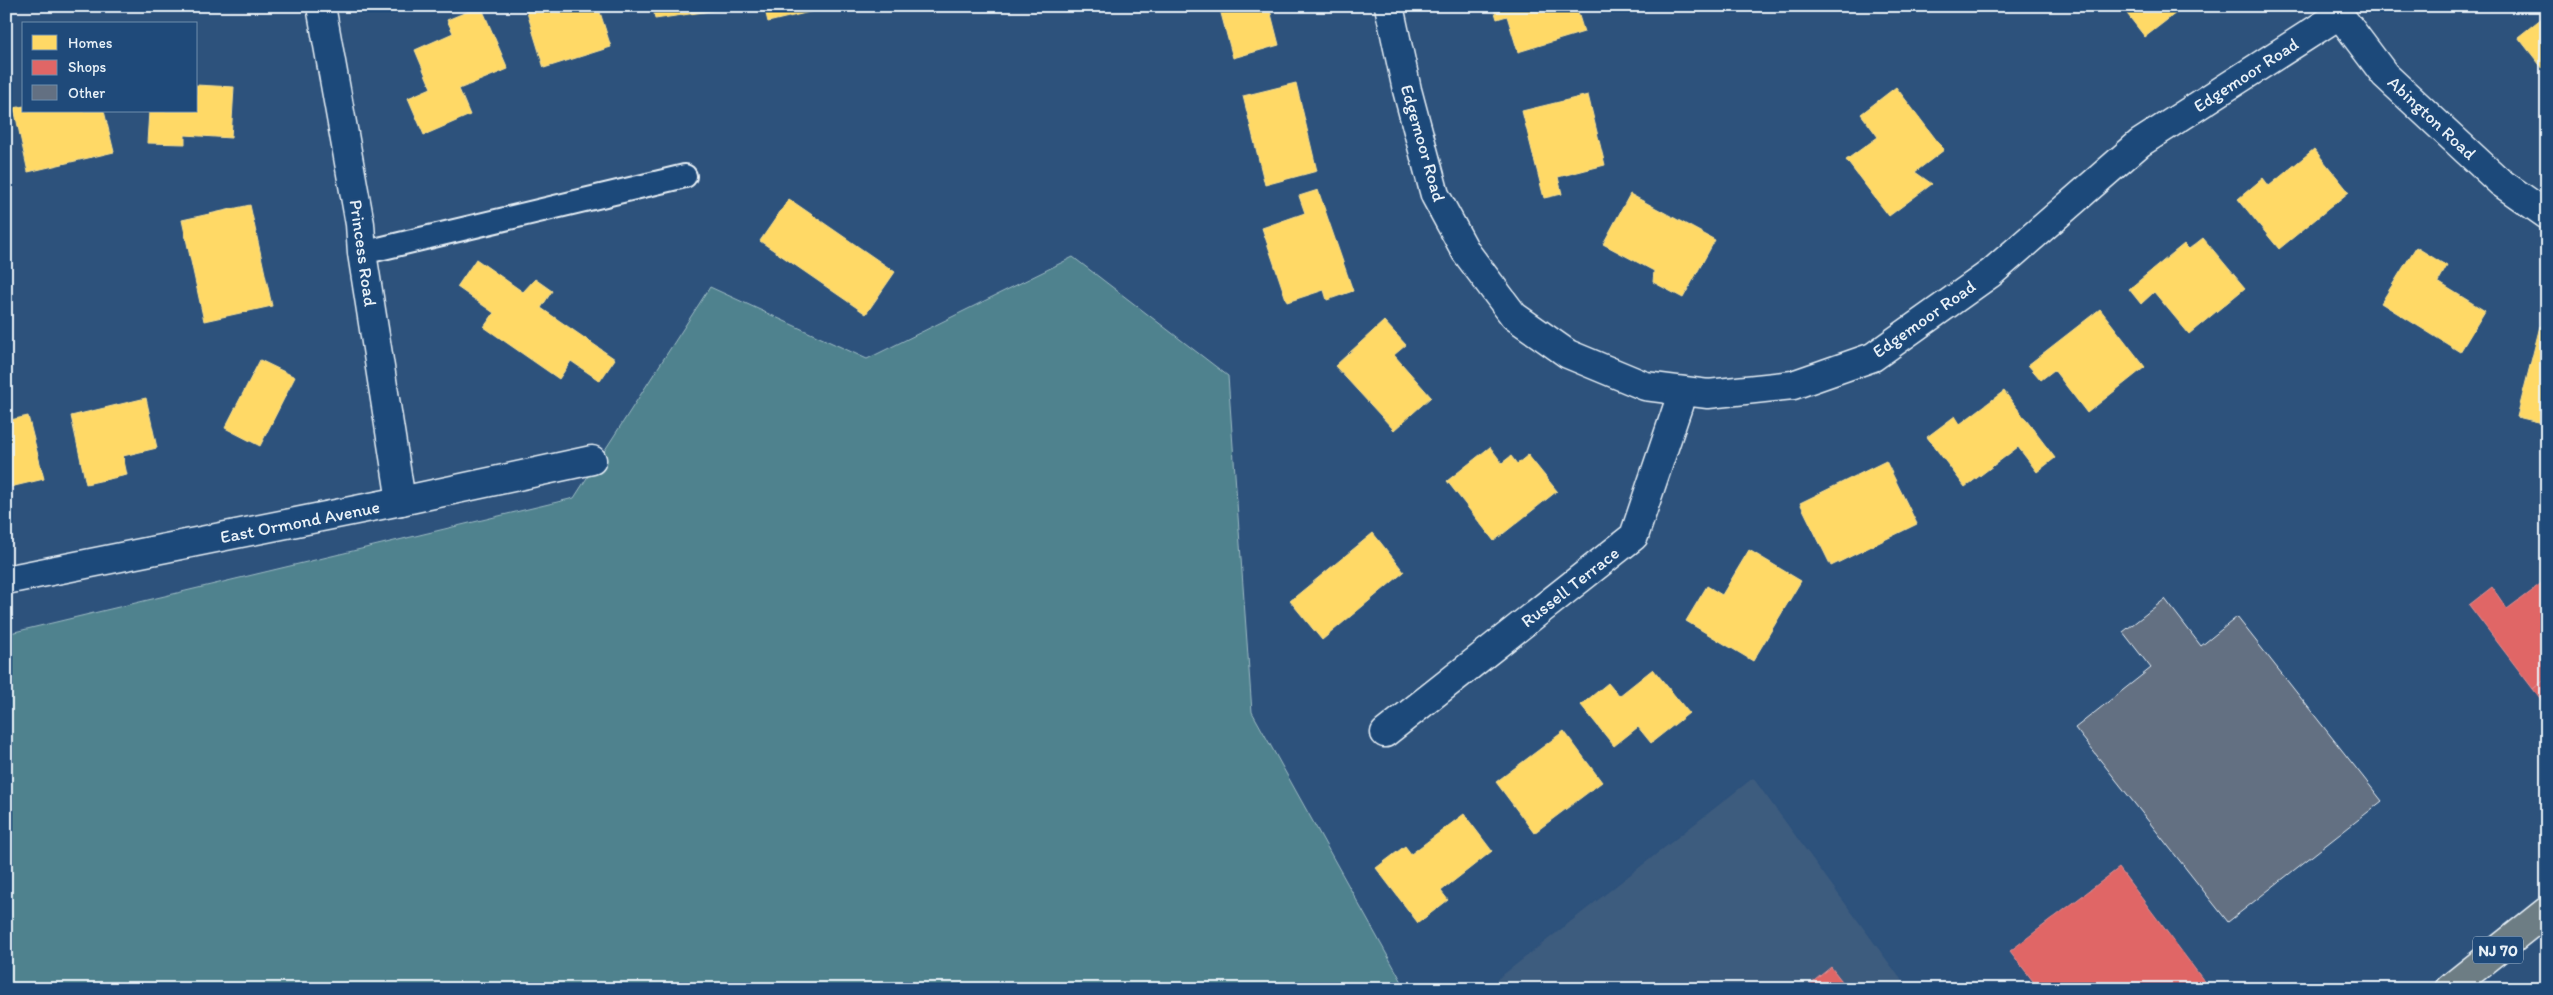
<svg xmlns="http://www.w3.org/2000/svg" width="2553" height="995" font-family="Itim,sans-serif">
	<style>
		.built { fill: #3d5b7e }
		.green { fill: #4f828e; stroke: #9cbac3 }
		.homes { fill: #ffd966; stroke: #f8e092 }
		.shops { fill: #e06666; stroke: #e29092 }
		.building { fill: #637082; stroke: #e8f1f8 }
		.lines { fill: none; stroke-linecap: round; stroke-linejoin: round }
		.service-casing { stroke: #e8f1f8; stroke-width: 26 }
		.minor-casing { stroke: #e8f1f8; stroke-width: 31 }
		.trunk-casing { stroke: #e8f1f8; stroke-width: 31 }
		.service { stroke: #1f4a7a; stroke-width: 22 }
		.minor { stroke: #1f4a7a; stroke-width: 28 }
		.trunk { stroke: #6d7d84; stroke-width: 28 }
		.labels { text-anchor: middle; stroke-width: 5; stroke-linejoin: round; paint-order: stroke }
		.shield { fill: #1f4a7a; stroke: #acbfd2; stroke-width: 1 }
		.shield-label { font-size: 16px; font-weight: bold; fill: #e8f1f8 }
		.street-label { font-size: 18px; fill: #e8f1f8; stroke: #1f4a7a }
	</style>
	<rect width="100%" height="100%" fill="#2d527c"/>
	<filter id="ink" filterUnits="userSpaceOnUse"><feTurbulence type="fractalNoise" baseFrequency=".02" numOctaves="2"/><feDisplacementMap in="SourceGraphic" scale="10" xChannelSelector="R" yChannelSelector="G"/><feConvolveMatrix kernelMatrix="1 2 1 2 8 2 1 2 1" color-interpolation-filters="sRGB"/></filter>
	<g filter="url(#ink)">
		<polygon class="built" points="1753,778 1908,989 1485,989"/>
		<polygon class="green" points="1073,257 1228,376 1252,712 1406,989 6,989 6,634 574,498 710,287 867,359"/>
		<g class="homes">
			<polygon points="481,6 508,69 459,89 470,115 424,135 408,98 431,88 415,50 453,33 447,20"/>
			<polygon points="525,6 557,6 559,13 580,6 598,6 611,47 544,68"/>
			<polygon points="653,6 730,6 731,8 655,19"/>
			<polygon points="764,6 835,6 768,22"/>
			<polygon points="1219,6 1269,6 1279,45 1233,58"/>
			<polygon points="1493,6 1576,6 1584,32 1518,52 1507,16 1497,19"/>
			<polygon points="2121,6 2185,6 2145,37"/>
			<polygon points="2547,14 2547,74 2518,37"/>
			<polygon points="1296,83 1317,171 1265,185 1243,96"/>
			<polygon points="196,85 234,87 231,138 185,135 185,144 147,143 149,111 196,111"/>
			<polygon points="1896,87 1944,150 1915,172 1932,184 1889,216 1846,160 1878,137 1861,114"/>
			<polygon points="1588,95 1605,165 1558,177 1562,194 1544,198 1522,111"/>
			<polygon points="24,106 24,111 104,111 114,152 28,172 14,108"/>
			<polygon points="2314,149 2349,192 2279,249 2238,199 2263,178 2269,186"/>
			<polygon points="1318,190 1353,291 1327,300 1324,290 1287,302 1262,228 1305,213 1299,196"/>
			<polygon points="1630,194 1715,240 1683,298 1653,282 1654,271 1603,244"/>
			<polygon points="789,199 895,272 866,314 760,241"/>
			<polygon points="250,205 272,306 204,321 182,220"/>
			<polygon points="2203,238 2245,288 2189,334 2154,292 2141,304 2129,289 2184,244 2189,249"/>
			<polygon points="2416,247 2447,266 2438,282 2485,311 2460,352 2381,303"/>
			<polygon points="476,259 523,292 535,279 552,291 541,308 615,359 600,381 571,361 559,379 484,327 494,313 457,287"/>
			<polygon points="2100,309 2145,367 2087,413 2054,370 2041,380 2028,365"/>
			<polygon points="1384,321 1406,345 1394,355 1431,397 1394,430 1335,366"/>
			<polygon points="2540,326 2547,328 2547,424 2517,417"/>
			<polygon points="260,360 295,377 260,446 225,428"/>
			<polygon points="2004,391 2055,458 2037,472 2018,447 1965,487 1927,437 1955,416 1960,424"/>
			<polygon points="146,398 157,448 123,456 127,475 86,484 71,416"/>
			<polygon points="28,416 44,479 6,488 6,421"/>
			<polygon points="1490,447 1502,463 1511,456 1517,464 1528,455 1557,491 1494,541 1447,481"/>
			<polygon points="1886,461 1917,524 1831,566 1800,503"/>
			<polygon points="1373,533 1404,572 1322,640 1290,601"/>
			<polygon points="1749,550 1801,581 1753,661 1686,621 1707,586 1722,595"/>
			<polygon points="1653,669 1689,713 1651,743 1638,727 1614,746 1581,705 1608,683 1619,696"/>
			<polygon points="1564,731 1602,782 1534,833 1496,782"/>
			<polygon points="1464,814 1492,851 1441,891 1448,900 1418,923 1376,868 1405,846 1411,854"/>
		</g>
		<g class="shops">
			<polygon points="2547,579 2547,678 2533,689 2469,605 2492,587 2507,609"/>
			<polygon points="2547,678 2547,707 2533,689"/>
			<polygon points="2119,868 2210,989 2039,989 2010,951"/>
			<polygon points="1831,967 1848,989 1804,989"/>
		</g>
		<polygon class="building" points="2165,599 2201,646 2237,617 2382,801 2228,922 2075,728 2151,668 2123,632"/>
		<g class="lines">
			<defs>
				<polyline id="service" points="362,253 685,176"/>
				<g id="minor">
					<polyline points="321,6 360,224 362,253 401,501"/>
					<polyline points="1389,6 1407,90 1435,195 1466,252 1514,316 1568,354 1645,386 1708,394 1793,385 1873,357 1991,273 2140,143 2339,15"/>
					<polyline points="2333,6 2385,75 2500,182 2547,215"/>
					<polyline points="6,580 401,501 592,460"/>
					<polyline points="1385,733 1634,536 1683,391"/>
				</g>
				<polyline id="trunk" points="2449,989 2547,911"/>
			</defs>
			<use href="#service" class="service-casing"/>
			<use href="#minor" class="minor-casing"/>
			<use href="#trunk" class="trunk-casing"/>
			<use href="#service" class="service"/>
			<use href="#minor" class="minor"/>
			<use href="#trunk" class="trunk"/>
		</g>
	</g>
	<g class="labels">
		<rect class="shield" x="2473" y="936.5" width="50" height="27" rx="4"/>
		<g class="shield-label">
			<text x="2498" y="956">NJ 70</text>
		</g>
		<g class="street-label">
			<text transform="translate(2246 75) rotate(-33)" y="6">Edgemoor Road</text>
			<text transform="translate(2432 118) rotate(43)" y="6">Abington Road</text>
			<text transform="translate(1423 143) rotate(74)" y="6">Edgemoor Road</text>
			<text transform="translate(363 253) rotate(82)" y="6">Princess Road</text>
			<text transform="translate(1924 319) rotate(-35)" y="6">Edgemoor Road</text>
			<text transform="translate(300 522) rotate(-11)" y="6">East Ormond Avenue</text>
			<text transform="translate(1570 587) rotate(-38)" y="6">Russell Terrace</text>
		</g>
	</g>
	<rect width="2553" height="995" fill="none" stroke="#1f4a7a" stroke-width="25"/>
	<rect x="12" y="12" width="2528" height="970" fill="none" stroke="#e8f1f8" stroke-width="2" filter="url(#ink)"/>
	<rect x="22" y="22" width="175" height="90" fill="#1f4a7a" stroke="#6f8dac"/>
	<rect x="32" y="35" width="25" height="15" fill="#ffd966" stroke="#6f8dac"/>
	<text x="68" y="48" font-size="15" fill="#e8f1f8">Homes</text>
	<rect x="32" y="60" width="25" height="15" fill="#e06666" stroke="#6f8dac"/>
	<text x="68" y="72" font-size="15" fill="#e8f1f8">Shops</text>
	<rect x="32" y="85" width="25" height="15" fill="#637082" stroke="#6f8dac"/>
	<text x="68" y="98" font-size="15" fill="#e8f1f8">Other</text>
</svg>
